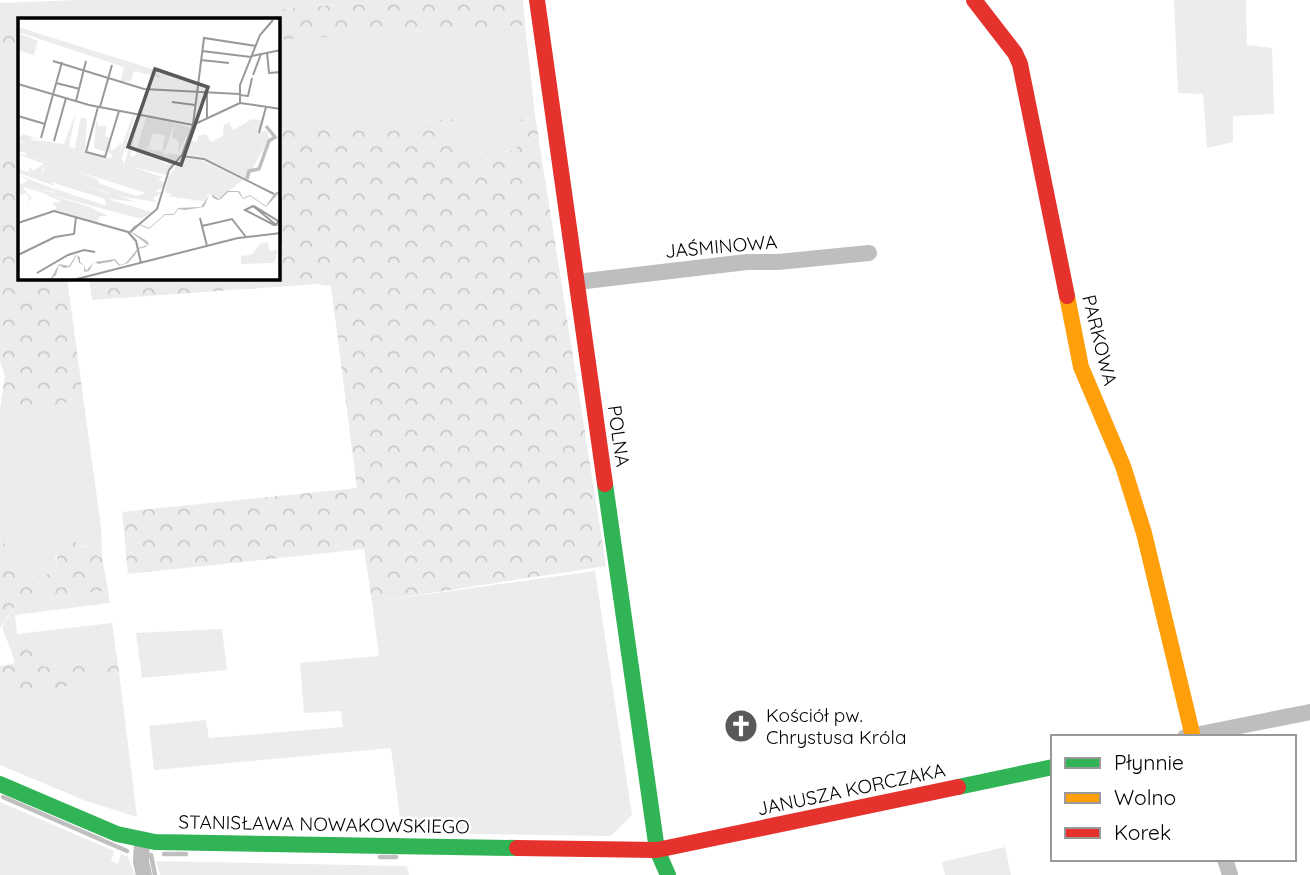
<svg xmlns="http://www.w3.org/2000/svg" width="1310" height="875" font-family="Quicksand,sans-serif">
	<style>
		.green { fill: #ececec }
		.forest { fill: url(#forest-crowns) }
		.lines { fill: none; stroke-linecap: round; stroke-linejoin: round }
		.stream { stroke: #bfbfbf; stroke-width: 4.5 }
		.street { stroke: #bebebe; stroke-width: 16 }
		.fast { stroke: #30b455; stroke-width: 16 }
		.slow { stroke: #ff9f0a; stroke-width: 16 }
		.jam { stroke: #e5322d; stroke-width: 16 }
		.labels { text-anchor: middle; stroke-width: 5; stroke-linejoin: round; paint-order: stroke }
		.street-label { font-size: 19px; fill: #000; stroke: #fff }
		.poi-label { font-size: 19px; fill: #000; stroke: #fff; text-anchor: start }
		.inset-river { fill: none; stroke: #bfbfbf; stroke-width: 3.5 }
		.inset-road { fill: none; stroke: #999; stroke-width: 2 }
		.view { fill: #595959; fill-opacity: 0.15; stroke: #595959; stroke-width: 3.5 }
		.inset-edge { fill: none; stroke: #000; stroke-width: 3.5 }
	</style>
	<defs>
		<pattern id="forest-crowns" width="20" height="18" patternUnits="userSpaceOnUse" patternTransform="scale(1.75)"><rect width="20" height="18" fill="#ececec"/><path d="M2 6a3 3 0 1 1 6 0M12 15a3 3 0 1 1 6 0" fill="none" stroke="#c9c9c9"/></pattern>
	</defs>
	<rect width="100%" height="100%" fill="#fff"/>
	<g class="green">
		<polygon points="79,0 406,0 144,19 87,17 19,19 19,22 0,23 0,3"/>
		<polygon points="1174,0 1246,0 1247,45 1272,48 1274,114 1233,116 1233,142 1207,148 1203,94 1178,93"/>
		<polygon points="525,25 535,115 513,122 517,151 462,153 455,119 278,129 278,40"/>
		<polygon points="19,56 19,153 0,150 0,57"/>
		<path d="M82 389 101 527 102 557H99L90 544 55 557 58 570 36 578 13 560 0 536V409C30 410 62 415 82 389Z"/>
		<polygon points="595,571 632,815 611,836 402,833 391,748 154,770 149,726 206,720 209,738 343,727 341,711 304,713 300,663 379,656 372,602"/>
		<polygon points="108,590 110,603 15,615 17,634 112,623 117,658 43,667 41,644 10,648 2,627 18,601 26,595 36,601"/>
		<polygon points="222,629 227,670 142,678 136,633"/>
		<polygon points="119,672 137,817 86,801 0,765 0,697 60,691 60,687 94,682 94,676"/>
		<polygon points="0,802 114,851 111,861 118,864 121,854 128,857 135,875 0,875"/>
		<polygon points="1005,847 1011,875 945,875 942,862"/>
		<polygon points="156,861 403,866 407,866 409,875 160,875"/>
	</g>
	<g class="forest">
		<polygon points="406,0 523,0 525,25 278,40 278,19 144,19"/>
		<polygon points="19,22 19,56 0,57 0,23"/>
		<polygon points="535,115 606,566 372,602 364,549 128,574 122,512 357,488 331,286 316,284 92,300 89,278 278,278 278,129 455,119 462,153 517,151 513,122"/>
		<path d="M0 150 19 153V278H67L82 389C62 415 30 410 0 409L5 376 0 362Z"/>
		<path d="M0 536 13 560 36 578 58 570C55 555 58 549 70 538L82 548 90 544 99 557H102L108 590 36 601 29 600 26 596 18 601 0 628Z"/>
		<polygon points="41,644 44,667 117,658 119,672 94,676 95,682 60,687 60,691 0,697 0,666 15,663 10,648"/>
	</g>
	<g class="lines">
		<g class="stream">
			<polyline points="3,797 127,851"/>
			<polyline points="164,854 186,854"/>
			<polyline points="151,855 155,875"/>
			<polyline points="380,857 396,857"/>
		</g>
		<g class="street">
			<polyline points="577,282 747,262 778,262 869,253"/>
			<polyline points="1185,737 1310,712"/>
			<polyline points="142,840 141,862 144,875"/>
			<polyline points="1225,859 1230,875"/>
		</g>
		<g class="fast">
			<polyline points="605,484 657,850 668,875"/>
			<polyline points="0,784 117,834 155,842 517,848"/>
			<polyline points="958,787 1053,767"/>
		</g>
		<polyline class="slow" points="1067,296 1081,367 1123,466 1144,533 1193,737"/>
		<g class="jam">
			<polyline points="537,0 605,484"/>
			<polyline points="974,0 1015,53 1020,64 1067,296"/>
			<polyline points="517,848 657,850 958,787"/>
		</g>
	</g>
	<defs>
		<symbol id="church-disc" viewBox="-11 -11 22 22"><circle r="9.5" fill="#595959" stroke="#fff"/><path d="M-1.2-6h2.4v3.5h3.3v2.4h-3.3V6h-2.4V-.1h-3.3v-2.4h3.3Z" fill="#fff"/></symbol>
	</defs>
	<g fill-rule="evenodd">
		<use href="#church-disc" x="722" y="707" width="38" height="38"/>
	</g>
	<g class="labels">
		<g class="street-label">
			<text transform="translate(721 246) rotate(-5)" y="7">JAŚMINOWA</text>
			<text transform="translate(1100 340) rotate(76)" y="7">PARKOWA</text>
			<text transform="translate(619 436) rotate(82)" y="7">POLNA</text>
			<text transform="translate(851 789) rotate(-12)" y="7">JANUSZA KORCZAKA</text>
			<text transform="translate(324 824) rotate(1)" y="7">STANISŁAWA NOWAKOWSKIEGO</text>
		</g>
		<g class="poi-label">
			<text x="766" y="722">Kościół pw.<tspan x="766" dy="22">Chrystusa Króla</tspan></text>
		</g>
	</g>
	<g transform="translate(18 18)">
		<rect width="262" height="262" fill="#fff"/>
		<path d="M0 9 134 51 144 60 116 53 113 63 102 64 106 49 0 14ZM58 93 51 129 57 130 63 99 69 101 67 133 91 146 88 149 45 134 37 125 46 126ZM115 96 117 97 104 140 106 146 121 98 109 141 114 142 108 148 73 138 93 140 94 136 76 130 78 102 81 108H89L87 118 92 120 93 133 104 125 101 136ZM234 101 245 103 240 114 249 113 251 120 229 161 185 139 165 137 170 122 179 124 180 118 188 116 193 124 205 118 206 107 211 104 215 112ZM157 105 173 110 160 135 161 124 154 119ZM5 116 27 123 14 120 8 129 27 141 14 139 29 144 34 138 45 142 49 149 31 145 23 153 37 168 0 155V151L10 154 12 149 15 153 26 146 0 136 9 137 0 126 6 124 0 121ZM135 132 146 134 141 142 149 147 151 140 148 142 147 140 148 135V141L150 135 162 137 148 157 114 149 131 148ZM164 139H177L225 162 202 180 190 176 186 183 147 178H154L147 173 150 160ZM58 153 79 161 82 166 78 167 103 173 101 178 119 184 92 181 91 175 65 166 76 161 50 159ZM0 157 34 170 37 174 4 169 14 180 9 184 11 179 8 175 3 178 0 167 10 163ZM20 173 72 189 90 198H81L80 205 33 193 39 190 34 185 44 184Z" fill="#ececec"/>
		<path d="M0 15 20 23 16 37 0 32ZM121 98 112 139 117 138 128 99 157 104 147 133 144 132 147 118 135 115 130 130H123L135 132 131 138 135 142 148 135V143H134L130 150 114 149 145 159 140 162 146 164 145 170 137 173 144 175 135 180 138 184 100 178 103 173 78 168 77 164 118 178 128 175 58 153 51 159 76 161 74 168 65 166 91 176 92 182 134 194 123 201 0 168 37 175 35 170 88 188 87 181 20 160 32 143 46 148 45 142 34 139 30 144 14 139 28 140 13 134H0V126L7 132 10 127 0 121 35 124 61 139 73 141 57 135 59 132 108 148 114 142 109 141ZM250 224 251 233 260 232 256 245 223 246V238L233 237 243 225Z" fill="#ececec"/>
		<path d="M209 173H220L222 174 225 180 232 177 248 188 256 176 258 174H262L248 189 232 178 225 181 220 174H210L203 181 200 182 195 180 194 177H191L186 189 167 192 160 191 157 196 155 197H147L131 211 121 207 114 214 129 223 131 226 128 229 120 231 117 237 110 245 101 248 96 242 93 244 85 245 81 246 76 244 71 253 67 254 66 253V247L61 245 59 237 52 249 46 250 41 247 38 257 32 262 41 246 51 248 58 237 62 239V244L66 247 68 253 76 244 97 241 102 247 108 245 120 230 130 227 114 215 113 212 116 208 121 206 131 210 147 196H156L160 190 183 189 191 177H195L201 181Z" fill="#bfbfbf"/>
		<path class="inset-river" d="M229 161 231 153 241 151 251 123 257 119 248 108"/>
		<path class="inset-road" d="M184 33 233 39M249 34 251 55 263 54M234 38 263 32M183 42 211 45M35 43 126 71 221 76M235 57 243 36M38 65 62 71M0 66 71 87 175 107 222 85M221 77 230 78 234 60M58 83 68 43M154 84 177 87M222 85V67L242 17 255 2M222 85 263 91M80 89 68 134 87 139 101 93M82 89 94 47M0 98 27 106M189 101V73M241 115 248 89M23 120 44 44M36 123 48 80M164 138 186 141 256 176M263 179V226M235 188 257 206 256 207 227 192ZM236 188 260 203 258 208M182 200 189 228M0 205 36 193 110 214 118 223 123 245M184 208 214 201 228 219M111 215 139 191 151 152 164 137 175 107 186 20 238 28M0 237 37 219 56 216 58 199M19 255 50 237 66 232 77 234M55 262 220 220 263 215"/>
		<path class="view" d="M137 51 190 69 163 147 110 129Z"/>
		<rect width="262" height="262" class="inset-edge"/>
	</g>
	<rect x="1051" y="735" width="245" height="126" fill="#ffffff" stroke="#999999" stroke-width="2"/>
	<rect x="1065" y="758" width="35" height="10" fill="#30b455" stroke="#999999" stroke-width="2"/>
	<text x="1114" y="770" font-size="21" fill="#000000">Płynnie</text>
	<rect x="1065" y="793" width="35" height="10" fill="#ff9f0a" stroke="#999999" stroke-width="2"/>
	<text x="1114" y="805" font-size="21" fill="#000000">Wolno</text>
	<rect x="1065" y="828" width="35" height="10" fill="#e5322d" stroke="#999999" stroke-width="2"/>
	<text x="1114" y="840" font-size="21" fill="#000000">Korek</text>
</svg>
